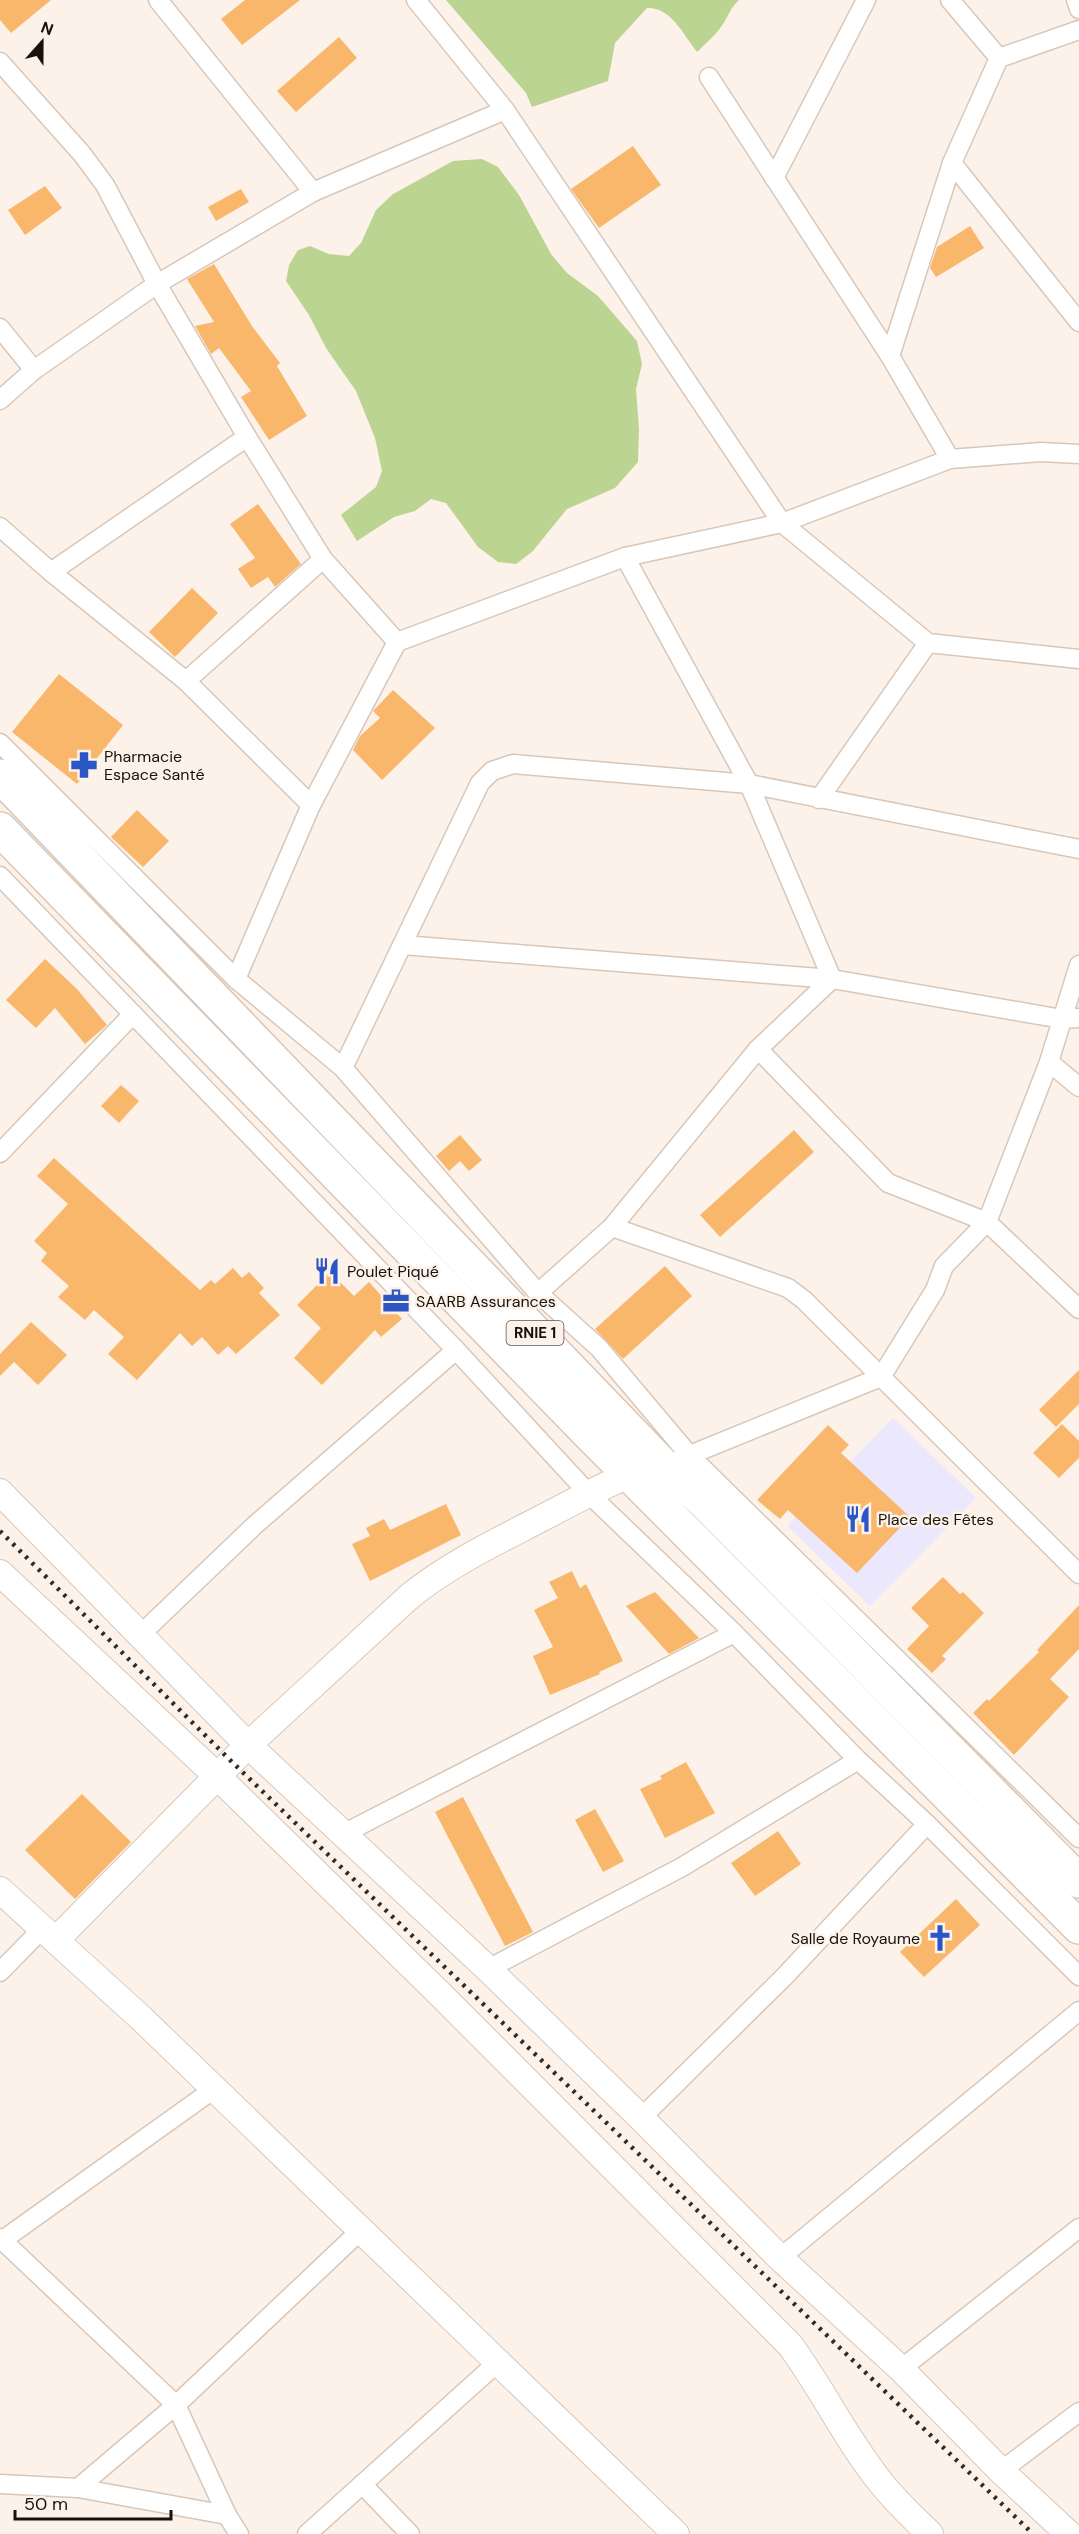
<svg xmlns="http://www.w3.org/2000/svg" width="1079" height="2534" font-family="'DM Sans',sans-serif">
	<style>
		.commercial { fill: #ebe7fd }
		.green { fill: #bbd491 }
		.building { fill: #f9b76c }
		.lines { fill: none; stroke-linecap: round; stroke-linejoin: round }
		.street-casing { stroke: #d8c7b9; stroke-width: 21 }
		.secondary-casing { stroke: #d8c7b9; stroke-width: 28 }
		.highway-casing { stroke: #d8c7b9; stroke-width: 36 }
		.street { stroke: #fff; stroke-width: 18 }
		.secondary { stroke: #fff; stroke-width: 26 }
		.highway { stroke: #fff; stroke-width: 33 }
		.rail { stroke: #312a25; stroke-width: 4.5; stroke-dasharray: 3 6; stroke-linecap: butt }
		.labels { text-anchor: middle; stroke-width: 5; stroke-linejoin: round; paint-order: stroke }
		.shield { fill: #fdf2ea; stroke: #5d554f; stroke-width: 1.5 }
		.shield-label { font-size: 15px; font-weight: bold; fill: #18120d }
		.poi-label { font-size: 16px; fill: #18120d; stroke: #fdf2ea; text-anchor: start }
	</style>
	<rect width="100%" height="100%" fill="#fdf2ea"/>
	<polygon class="commercial" points="893,1418 976,1498 870,1606 787,1526"/>
	<g class="green">
		<path d="M446 0H739C731 7 729 15 723 24 716 35 706 43 697 52 683 34 671 7 647 8L615 43 608 81 532 107 526 93Z"/>
		<polygon points="482,159 498,167 519,195 551,254 567,273 598,296 637,341 642,364 636,389 639,429 638,462 615,488 567,509 532,552 516,564 498,562 478,547 446,503 431,499 415,511 394,517 357,541 341,515 376,487 382,471 375,438 356,391 326,348 309,315 286,281 289,265 298,250 310,246 329,254 349,256 361,243 376,210 393,194 453,161"/>
	</g>
	<g class="building">
		<polygon points="0,0 51,0 11,33 0,20"/>
		<polygon points="245,0 300,0 242,45 221,19"/>
		<polygon points="339,37 357,58 296,112 277,91"/>
		<polygon points="633,146 661,185 599,228 571,189"/>
		<polygon points="45,186 62,208 25,235 8,210"/>
		<polygon points="241,189 249,202 216,221 208,207"/>
		<polygon points="970,226 984,248 936,277 930,268 937,247"/>
		<polygon points="214,264 252,326 280,363 277,366 307,416 269,440 241,397 251,391 219,348 211,354 195,326 214,322 187,279"/>
		<polygon points="258,504 301,564 275,587 268,577 251,588 238,569 255,558 230,524"/>
		<polygon points="192,588 218,613 175,657 149,632"/>
		<polygon points="59,674 123,725 77,784 12,732"/>
		<polygon points="393,690 435,728 382,780 353,750 360,736 380,718 373,711"/>
		<polygon points="137,810 169,841 143,867 111,837"/>
		<polygon points="45,959 77,989 107,1025 85,1044 55,1008 36,1028 6,1000"/>
		<polygon points="121,1085 139,1101 119,1123 101,1106"/>
		<polygon points="794,1130 814,1152 720,1237 700,1215"/>
		<polygon points="460,1135 482,1160 469,1171 460,1161 449,1171 436,1156"/>
		<polygon points="54,1158 200,1290 211,1280 215,1284 233,1268 242,1278 249,1272 264,1288 259,1293 280,1315 236,1354 228,1346 218,1355 202,1337 192,1346 180,1333 137,1380 108,1354 124,1337 94,1310 85,1320 58,1297 69,1286 41,1261 47,1253 34,1241 68,1204 37,1176"/>
		<polygon points="665,1266 692,1296 623,1359 595,1329"/>
		<polygon points="330,1272 354,1296 369,1282 402,1319 381,1337 375,1330 322,1385 294,1358 321,1328 297,1305"/>
		<polygon points="31,1322 67,1355 38,1385 14,1362 0,1376 0,1354"/>
		<polygon points="1079,1370 1079,1404 1056,1427 1039,1410"/>
		<polygon points="1062,1424 1079,1441 1079,1458 1059,1478 1033,1453"/>
		<polygon points="828,1425 849,1445 841,1453 910,1517 857,1573 788,1510 780,1519 757,1500"/>
		<polygon points="446,1504 461,1535 370,1581 352,1544 370,1536 366,1528 384,1519 390,1530"/>
		<polygon points="572,1571 580,1588 586,1584 623,1661 599,1672 600,1674 550,1695 533,1656 553,1647 534,1610 558,1598 549,1582"/>
		<polygon points="943,1577 960,1594 963,1592 984,1613 942,1656 946,1659 932,1673 907,1649 929,1626 911,1608"/>
		<polygon points="655,1592 699,1638 669,1654 626,1606"/>
		<polygon points="1079,1605 1079,1649 1050,1679 1069,1697 1014,1755 973,1713 987,1699 989,1701 1039,1652 1037,1650"/>
		<polygon points="686,1762 715,1813 665,1838 640,1789 662,1779 660,1776"/>
		<polygon points="82,1794 131,1842 75,1899 25,1850"/>
		<polygon points="463,1797 533,1932 505,1946 435,1812"/>
		<polygon points="595,1809 624,1861 603,1872 575,1820"/>
		<polygon points="778,1831 801,1864 755,1896 731,1863"/>
		<polygon points="956,1899 980,1925 924,1977 900,1952"/>
	</g>
	<g class="lines">
		<defs>
			<g id="street">
				<polyline points="158,0 313,192"/>
				<polyline points="416,0 505,110 782,523 928,643 1079,659"/>
				<polyline points="950,0 999,58"/>
				<polyline points="1076,0 1079,9"/>
				<polyline points="0,62 82,154 105,185 157,284 247,437 323,559 397,642"/>
				<polyline points="709,77 890,356 950,459"/>
				<polyline points="952,163 1079,322"/>
				<polyline points="774,178 866,0"/>
				<polyline points="0,328 34,370"/>
				<polyline points="890,356 952,163 999,58 1079,30"/>
				<polyline points="0,400 34,370 157,284 313,192 505,110"/>
				<polyline points="0,527 51,572 186,681 311,805"/>
				<polyline points="625,557 749,784 832,979"/>
				<polyline points="51,572 247,437"/>
				<polyline points="186,681 323,559"/>
				<polyline points="0,743 236,979 343,1068 538,1293 599,1348 690,1456 1079,1838"/>
				<polyline points="819,799 928,643"/>
				<polyline points="0,876 456,1350 589,1494 734,1633 858,1760 927,1824 1079,1976"/>
				<polyline points="403,945 832,979 1062,1019 1079,1018"/>
				<polyline points="236,979 311,805 397,642 625,557 782,523 950,459 1041,452 1079,454"/>
				<polyline points="758,1049 888,1183 987,1222 1079,1309"/>
				<polyline points="1049,1062 1079,1087"/>
				<polyline points="343,1068 480,783 492,771 513,764 749,784 1079,849"/>
				<polyline points="0,1153 133,1014"/>
				<polyline points="612,1227 788,1288 804,1300 1079,1574"/>
				<polyline points="538,1293 612,1227 758,1049 832,979"/>
				<polyline points="680,1459 881,1377 935,1290 944,1266 987,1222 1049,1062 1079,965"/>
				<polyline points="140,1635 255,1525 456,1350"/>
				<polyline points="341,1835 734,1633"/>
				<polyline points="488,1969 682,1867 858,1760"/>
				<polyline points="0,1972 42,1929"/>
				<polyline points="641,2118 785,1976 927,1824"/>
				<polyline points="0,2238 176,2405 227,2515 239,2534"/>
				<polyline points="0,2242 214,2089"/>
				<polyline points="780,2258 1079,2011"/>
				<polyline points="901,2369 1079,2228"/>
				<polyline points="1001,2471 1079,2412"/>
				<polyline points="0,2484 78,2488 227,2515"/>
				<polyline points="362,2484 410,2534"/>
				<polyline points="78,2488 176,2405 361,2230"/>
				<polyline points="307,2534 498,2362"/>
			</g>
			<g id="secondary">
				<polyline points="0,1492 248,1745 488,1969 641,2118 780,2258 901,2369 1001,2471 1069,2534"/>
				<path d="M0 1573 217 1776 441 1995 790 2345C823 2390 847 2441 882 2484 896 2502 914 2518 930 2534"/>
				<polyline points="0,1890 141,2018 676,2534"/>
				<path d="M56 1940 248 1745 410 1596C451 1563 498 1541 544 1517 577 1500 610 1481 644 1470"/>
			</g>
			<g id="highway">
				<polyline points="0,776 662,1464 703,1501 1079,1881"/>
				<polyline points="0,829 590,1435 1079,1927"/>
			</g>
		</defs>
		<use href="#street" class="street-casing"/>
		<use href="#secondary" class="secondary-casing"/>
		<use href="#highway" class="highway-casing"/>
		<use href="#street" class="street"/>
		<use href="#secondary" class="secondary"/>
		<use href="#highway" class="highway"/>
		<polyline class="rail" points="0,1531 232,1762 1033,2534"/>
	</g>
	<defs>
		<symbol id="pharmacy-bare" viewBox="-9 -9 18 18"><path d="M-2-6h4v4h4v4h-4v4h-4v-4h-4v-4h4Z" fill="#2a57c5" stroke="#fdf2ea" stroke-width="2.5" paint-order="stroke"/></symbol>
		<symbol id="restaurant-bare" viewBox="-9 -9 18 18"><path d="M-5-6h1v4h1v-4h1v4h1v-4h1v5L-1.5 .5V6h-2V.5L-5-1ZM5-6V6H3V1.5H1.5Q1.5-4 5-6Z" fill="#2a57c5" stroke="#fdf2ea" stroke-width="2.5" paint-order="stroke"/></symbol>
		<symbol id="office-bare" viewBox="-9 -9 18 18"><path d="M-6-3h4V-5.5h4V-3h4V5H-6ZM-1-4.5V-3h2v-1.5ZM-6 0V1H6V0Z" fill="#2a57c5" stroke="#fdf2ea" stroke-width="2.5" paint-order="stroke"/></symbol>
		<symbol id="church-bare" viewBox="-9 -9 18 18"><path d="M-1.2-6h2.4v3.5h3.3v2.4h-3.3V6h-2.4V-.1h-3.3v-2.4h3.3Z" fill="#2a57c5" stroke="#fdf2ea" stroke-width="2.5" paint-order="stroke"/></symbol>
	</defs>
	<g fill-rule="evenodd">
		<use href="#pharmacy-bare" x="65" y="746" width="38" height="38"/>
		<use href="#restaurant-bare" x="308" y="1252" width="38" height="38"/>
		<use href="#office-bare" x="377" y="1282" width="38" height="38"/>
		<use href="#restaurant-bare" x="839" y="1500" width="38" height="38"/>
		<use href="#church-bare" x="921" y="1919" width="38" height="38"/>
	</g>
	<g class="labels">
		<rect class="shield" x="506.5" y="1321" width="57" height="24" rx="4.5"/>
		<g class="shield-label">
			<text x="535" y="1338">RNIE 1</text>
		</g>
		<g class="poi-label">
			<text x="104" y="762">Pharmacie<tspan x="104" dy="18">Espace Santé</tspan></text>
			<text x="347" y="1277">Poulet Piqué</text>
			<text x="416" y="1307">SAARB Assurances</text>
			<text x="878" y="1525">Place des Fêtes</text>
			<text x="920" y="1944" text-anchor="end">Salle de Royaume</text>
		</g>
	</g>
	<g transform="translate(42 42) rotate(21)" stroke="#fdf2ea" stroke-width="4.5" paint-order="stroke">
	<path d="M0-4.5L10 22L0 15L-10 22Z" fill="#18120d"/>
	<text y="-9" font-size="16" font-weight="bold" text-anchor="middle" fill="#18120d">N</text>
	</g>
	<path d="M15 2510v9h156v-9" fill="none" stroke="#18120d" stroke-width="3"/>
	<text x="24" y="2510" font-size="18" fill="#18120d" stroke="#fdf2ea" stroke-width="4.5" paint-order="stroke">50 m</text>
</svg>
